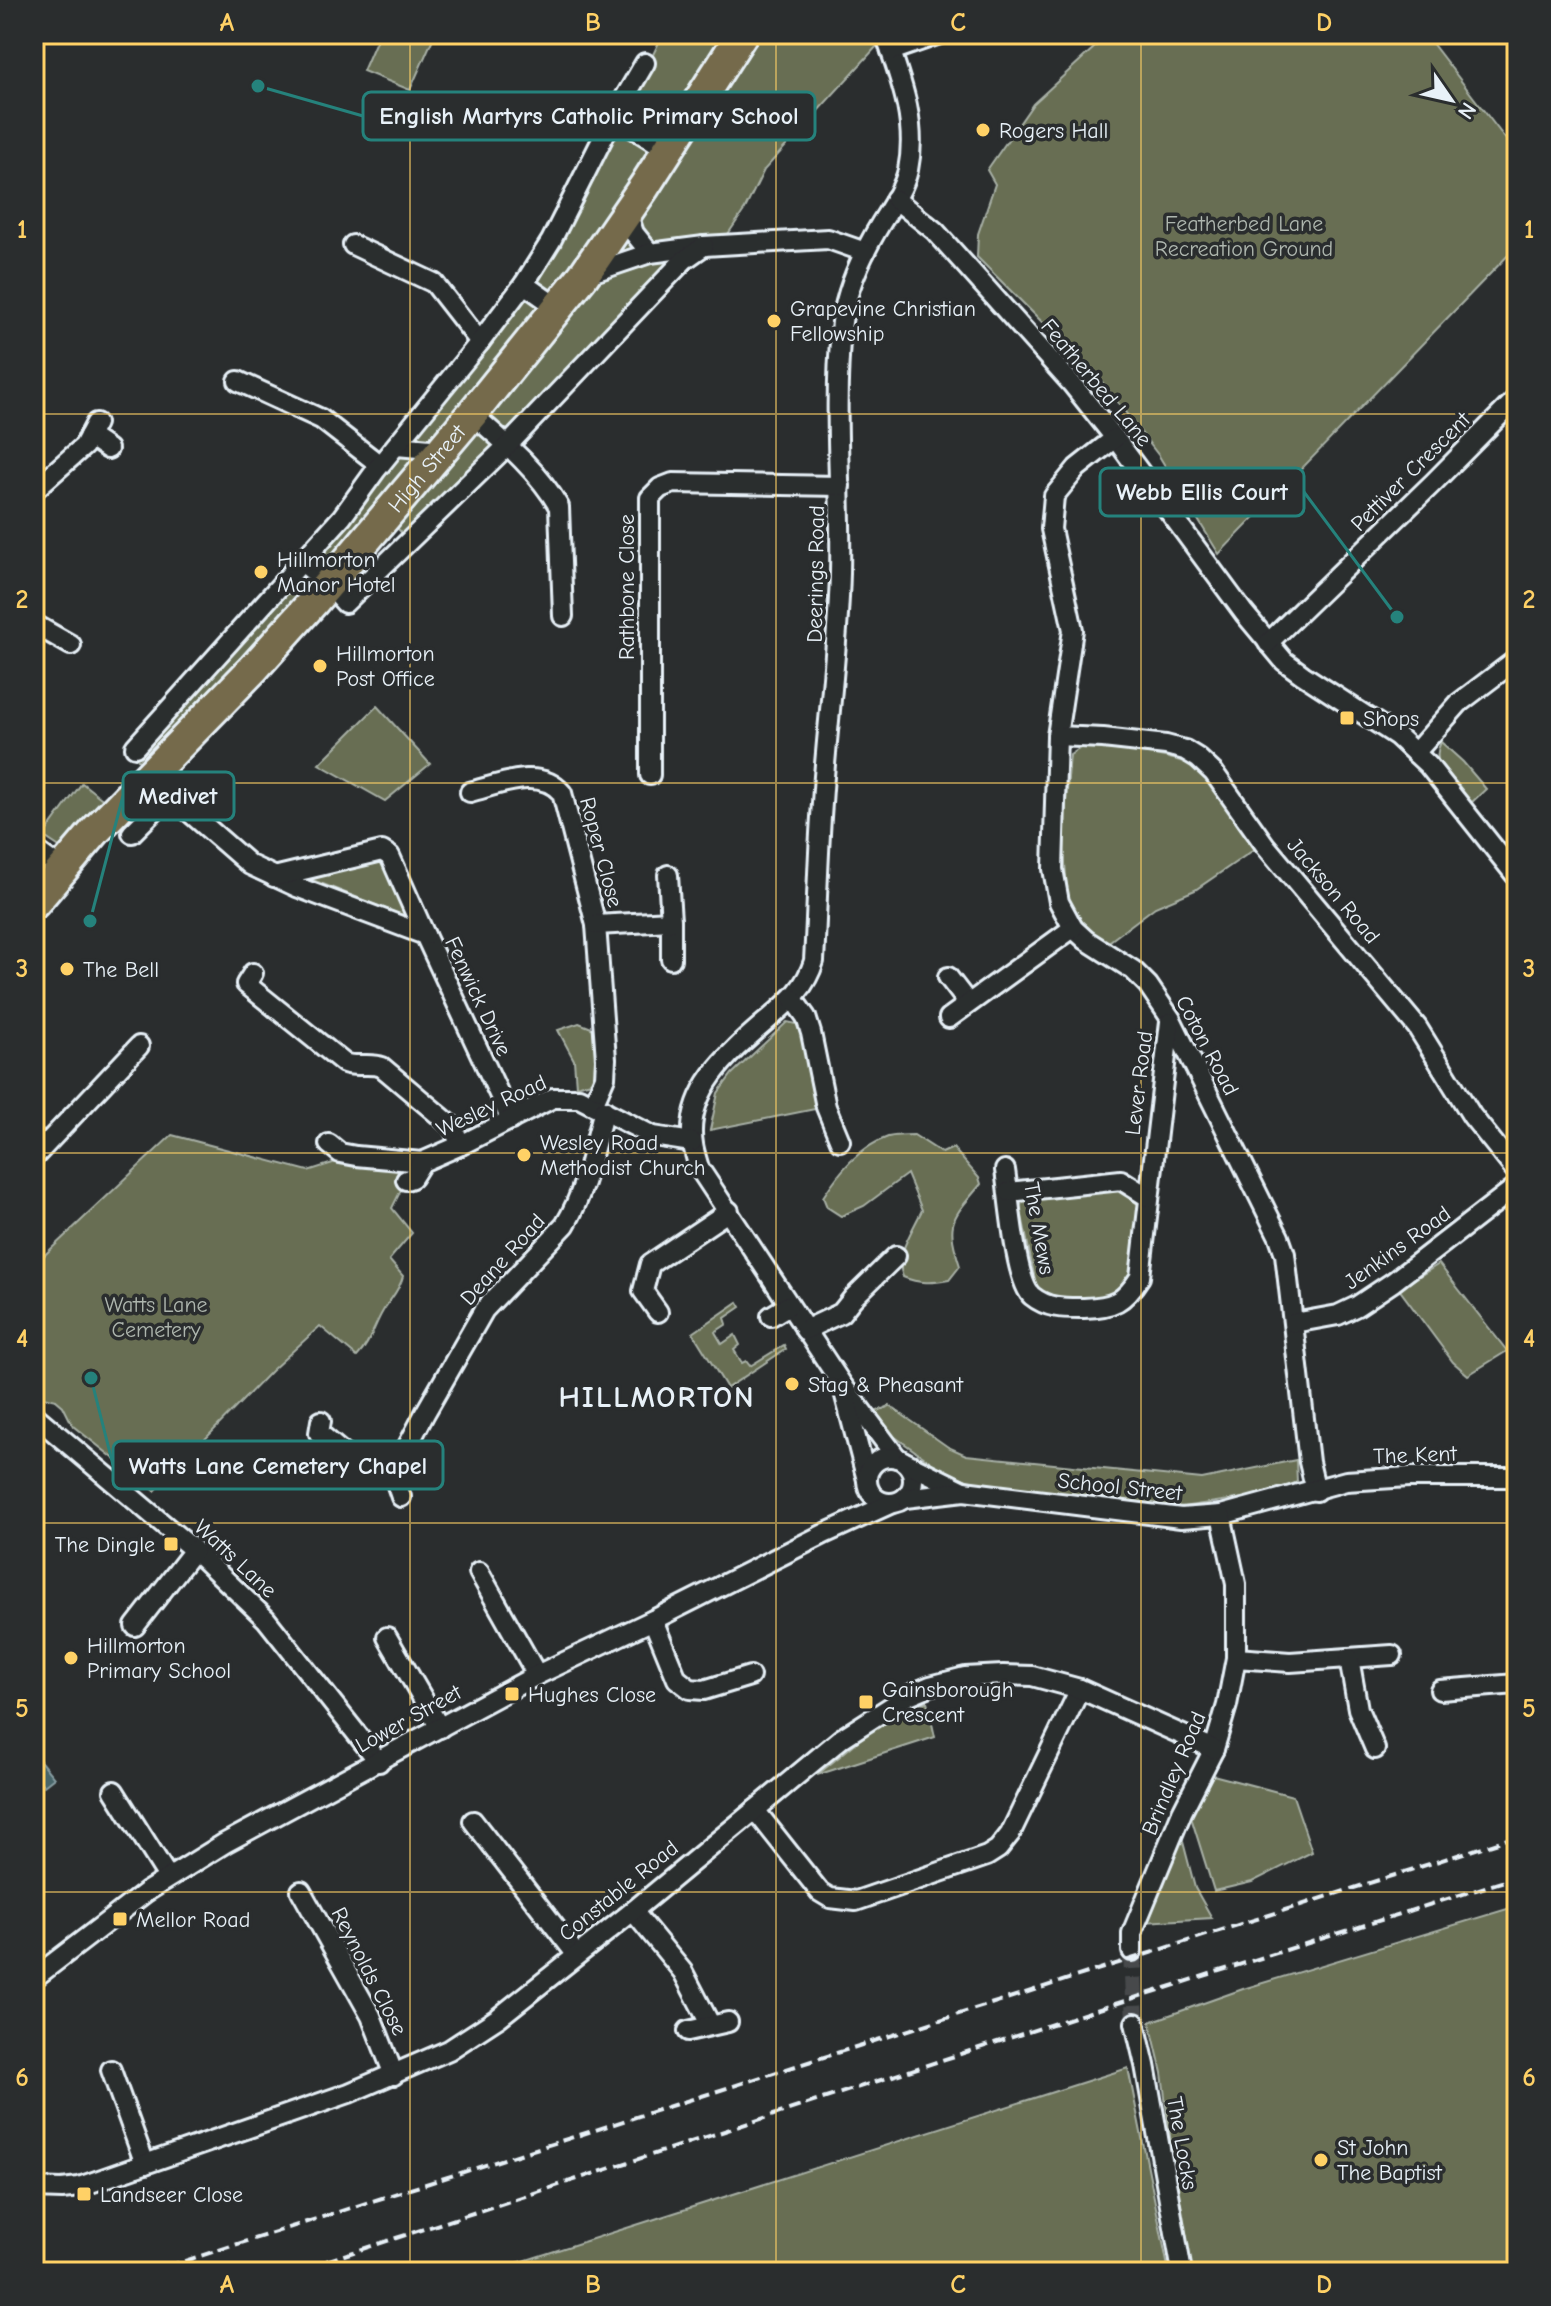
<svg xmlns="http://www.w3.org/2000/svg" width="1551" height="2306" font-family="'Comic Neue',sans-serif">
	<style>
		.green { fill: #676e53; stroke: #a8b0a6; stroke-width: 2 }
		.water { fill: #476569; stroke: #879da2; stroke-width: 2 }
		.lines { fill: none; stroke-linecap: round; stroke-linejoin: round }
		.minor-tunnel { stroke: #464a4c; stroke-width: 18; stroke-dasharray: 18 9; stroke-linecap: butt }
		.minor-casing { stroke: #e8f1f8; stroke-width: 24 }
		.trunk-casing { stroke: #e8f1f8; stroke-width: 36 }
		.minor { stroke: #2a2d2e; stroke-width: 18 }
		.trunk { stroke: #746b4b; stroke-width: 30 }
		.rail { stroke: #e8f1f8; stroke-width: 4; stroke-dasharray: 12 6; stroke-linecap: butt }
		.grid { fill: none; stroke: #ffd166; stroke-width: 2; stroke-opacity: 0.55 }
		.poi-dot { fill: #ffd166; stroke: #2a2d2e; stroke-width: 3 }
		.labels { text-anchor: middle; stroke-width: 7; stroke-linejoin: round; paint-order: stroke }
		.poi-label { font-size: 22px; fill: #e8f1f8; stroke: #2a2d2e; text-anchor: start }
		.park-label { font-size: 22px; fill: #aeb6ae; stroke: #2a2d2e }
		.street-label { font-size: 22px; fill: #e8f1f8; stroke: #2a2d2e }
		.district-label { font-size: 30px; font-weight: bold; letter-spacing: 2px; fill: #e8f1f8; stroke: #2a2d2e }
		.leader { fill: none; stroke: #25827c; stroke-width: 3 }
		.callout-dot { fill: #25827c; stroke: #2a2d2e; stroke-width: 3 }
		.callout { fill: #2a2d2e; stroke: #25827c; stroke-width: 3 }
		.callout-label { font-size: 24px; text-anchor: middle; font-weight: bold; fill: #e8f1f8 }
		.neatline { fill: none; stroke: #ffd166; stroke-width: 3 }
		.grid-label { font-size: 26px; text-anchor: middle; font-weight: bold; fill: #ffd166 }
	</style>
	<rect width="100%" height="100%" fill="#2a2d2e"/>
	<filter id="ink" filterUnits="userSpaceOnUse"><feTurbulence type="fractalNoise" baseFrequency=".0125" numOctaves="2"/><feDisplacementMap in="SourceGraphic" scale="16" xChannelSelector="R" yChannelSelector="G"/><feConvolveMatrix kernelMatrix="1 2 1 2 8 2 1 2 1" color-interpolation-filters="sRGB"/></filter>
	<g filter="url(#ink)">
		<g class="green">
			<polygon points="379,34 435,34 410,90 363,71"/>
			<polygon points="663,34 888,34 764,170 745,209 728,234 687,245 407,538 379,510 145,769 134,755 432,414 626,110"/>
			<polygon points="1109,34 1425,34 1517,154 1517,246 1219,554 1159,456 1102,382 977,257 978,234 995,184 987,170 1033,104"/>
			<polygon points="377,706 430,764 385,801 319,764"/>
			<path d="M1441 742 1463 762 1486 789 1470 804C1455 787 1428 766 1441 742Z"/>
			<path d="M1082 747C1109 750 1176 753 1197 769 1222 788 1238 822 1255 849L1195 890 1155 907 1106 944 1078 923 1068 904 1063 836 1070 755Z"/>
			<polygon points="82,783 110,805 61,848 43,836"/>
			<polygon points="381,860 387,864 414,920 310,879 310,877"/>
			<polygon points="787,1022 796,1024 803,1030 820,1108 710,1130 718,1093 732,1074"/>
			<polygon points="579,1023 594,1029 597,1074 591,1082 576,1086 574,1060 558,1030"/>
			<path d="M172 1135 308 1171 339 1161 409 1165 406 1180 392 1208 412 1233 389 1260 403 1276C400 1290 390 1299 383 1311 374 1326 370 1344 357 1357L320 1326 271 1371 155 1491 73 1426 63 1406 56 1400 34 1395V1265Z"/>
			<path d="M914 1135 942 1153 953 1148 979 1178 981 1184C952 1219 945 1220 960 1266L949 1280C933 1283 919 1284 903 1277 894 1256 913 1230 922 1210L907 1174 864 1206 841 1216 827 1207 823 1197C839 1172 859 1147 888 1137 896 1135 905 1135 914 1135Z"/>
			<polygon points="1126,1189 1142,1202 1134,1278 1112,1302 1061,1303 1038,1294 1020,1206 1026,1197"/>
			<polygon points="1439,1264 1507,1351 1468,1375 1453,1362 1399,1289"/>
			<polygon points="738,1302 741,1307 725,1318 727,1324 715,1332 722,1344 735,1335 740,1345 734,1350 742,1363 746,1361 750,1366 784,1345 786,1349 727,1388 693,1333"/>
			<polygon points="890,1406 948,1447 966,1455 1202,1479 1296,1460 1297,1482 1271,1494 1175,1508 1105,1499 1020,1492 967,1480 945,1472 888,1432 875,1412"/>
			<polygon points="927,1701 935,1737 817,1775 875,1727"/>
			<polygon points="1213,1775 1293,1796 1312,1852 1252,1882 1214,1891 1191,1817"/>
			<polygon points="1181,1834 1195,1888 1212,1918 1144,1922"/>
			<polygon points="1517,1906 1517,2272 1187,2272 1162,2073 1150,2022 1243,1989"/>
			<polygon points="1128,2068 1169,2272 489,2272"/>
		</g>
		<polygon class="water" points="37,1757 54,1778 44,1786 34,1775 34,1759"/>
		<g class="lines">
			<polyline class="minor-tunnel" points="1132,1951 1135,2023"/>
			<defs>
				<g id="minor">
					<path d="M885 34C900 78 918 122 908 170 904 188 891 207 881 223 861 256 844 292 841 331 833 411 842 493 840 573 838 650 827 726 822 803 818 855 817 908 814 961 806 987 791 1000 770 1018 733 1050 684 1089 693 1144 694 1152 697 1160 699 1168L843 1386 897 1458"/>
					<polyline points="891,51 940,34"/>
					<polyline points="614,116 668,150"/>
					<polyline points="895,199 935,231 1072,384 1115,438 1244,613 1284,661 1303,675 1397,736 1428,765 1517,877"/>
					<polyline points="627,212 634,233 650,253"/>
					<polyline points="353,245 434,283 480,342"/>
					<polyline points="585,275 650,253 704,246 828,239 865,252"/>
					<polyline points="524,284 558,308"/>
					<polyline points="238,381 321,419 380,465"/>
					<path d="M472 414C503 441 538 470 559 507L563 616"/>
					<polyline points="89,436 108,449"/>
					<polyline points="1115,438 1077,468 1054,496 1051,529 1073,630 1057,736 1053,869 1059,902 1073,928 1086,940 1133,970 1148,985 1171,1019 1279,1237 1285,1254 1309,1462 1316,1491"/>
					<polyline points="397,446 441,450"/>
					<polyline points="34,490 84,446 96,423"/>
					<polyline points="302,562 328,584 345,603 508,445 684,260 704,246"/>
					<polyline points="34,624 71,645"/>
					<polyline points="1268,643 1434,482 1517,398"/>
					<polyline points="1057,736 1103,738 1166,745 1185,750 1198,758 1214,773 1265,845 1417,1027 1472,1116 1517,1172"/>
					<polyline points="135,747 342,517 376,470 480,342 524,284 551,241 614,116 645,63"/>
					<polyline points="1415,753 1459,703 1517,659"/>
					<polyline points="650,775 650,498 660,488 673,483 840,486"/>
					<polyline points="148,776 250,865 297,887 425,935 511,1120"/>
					<path d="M470 792C498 785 540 766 562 793L596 925 606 1059 605 1077 593 1105"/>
					<polyline points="132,833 170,795"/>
					<polyline points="34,849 62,869"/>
					<polyline points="274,877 382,851 390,856 425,935"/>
					<polyline points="671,921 671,959"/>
					<polyline points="596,925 671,921 668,875"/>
					<path d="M253 973 246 984 344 1063C356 1068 369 1062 382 1067L452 1126 461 1145"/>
					<polyline points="948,977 968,1003"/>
					<polyline points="793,999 806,1017 811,1033 826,1107 840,1141"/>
					<polyline points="949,1018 1073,928"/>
					<polyline points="329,1144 340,1153 356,1156 422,1162"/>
					<polyline points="34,1157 139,1046"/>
					<path d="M1005 1170C1009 1195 1015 1281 1032 1296 1048 1309 1065 1308 1084 1308 1114 1307 1124 1302 1140 1277L1170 1022"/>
					<polyline points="406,1180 412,1178 422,1162 461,1145 553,1098 579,1098 653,1136 692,1142"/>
					<polyline points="1009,1192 1121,1180 1148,1197"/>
					<polyline points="658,1312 643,1291 650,1264 729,1211"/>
					<polyline points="771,1316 789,1305"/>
					<polyline points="1294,1323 1338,1315 1357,1306 1393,1282 1517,1186"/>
					<polyline points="805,1330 841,1313 853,1298 896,1256"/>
					<polyline points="844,1392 867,1480"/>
					<polyline points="34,1415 194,1550 266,1619 379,1762"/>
					<path d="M321 1421 319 1433 364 1471 372 1476 393 1474 425 1413 484 1310 565 1225C586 1190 593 1149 604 1110"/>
					<circle cx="890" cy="1480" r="23"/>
					<polyline points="905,1462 964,1491"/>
					<polyline points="393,1474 401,1497"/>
					<polyline points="905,1498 964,1491 1181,1518 1221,1515 1346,1481 1409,1477 1517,1477"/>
					<polyline points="479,1572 537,1675"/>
					<polyline points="653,1620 677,1679 690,1689 704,1690 750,1676"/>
					<polyline points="135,1626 194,1550"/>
					<polyline points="387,1637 440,1728"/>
					<polyline points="1236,1658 1290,1662 1392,1655"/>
					<polyline points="1349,1658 1358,1709 1375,1749"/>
					<polyline points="1440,1690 1517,1684"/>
					<polyline points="114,1791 168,1877"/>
					<polyline points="755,1810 820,1892 830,1898 856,1901 987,1856 998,1849 1010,1834 1080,1689"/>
					<polyline points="473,1821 576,1954"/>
					<polyline points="301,1891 371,2016 394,2075"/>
					<polyline points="633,1911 683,1972 710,2024"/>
					<polyline points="1132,1951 1132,1933 1182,1812 1214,1749 1227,1705 1236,1658 1236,1584 1221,1515"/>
					<polyline points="34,1978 146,1892 225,1843 537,1675 653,1620 826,1533 892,1503"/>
					<polyline points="1135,2023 1145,2065 1182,2272"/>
					<polyline points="688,2031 728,2022"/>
					<polyline points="111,2070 145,2164"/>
					<polyline points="34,2188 62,2189 79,2187 349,2093 449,2050 498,2018 633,1911 842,1738 909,1695 930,1686 965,1677 1003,1675 1032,1676 1080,1689 1214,1749"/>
				</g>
				<g id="trunk">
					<path id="s1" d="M34 903 96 830 254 668 314 601 472 414 583 276 644 187 742 34"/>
				</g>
			</defs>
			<use href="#minor" class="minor-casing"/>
			<use href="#trunk" class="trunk-casing"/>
			<use href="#minor" class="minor"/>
			<use href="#trunk" class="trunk"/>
			<g class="rail">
				<polyline points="150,2272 1517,1836"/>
				<polyline points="292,2272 1074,2017 1517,1877"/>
			</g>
		</g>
	</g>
	<path class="grid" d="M410 34V2272M776 34V2272M1141 34V2272M34 414H1517M34 783H1517M34 1153H1517M34 1523H1517M34 1892H1517"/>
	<g class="poi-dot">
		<circle cx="983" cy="130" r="8"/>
		<circle cx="774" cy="321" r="8"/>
		<circle cx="261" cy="572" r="8"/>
		<circle cx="320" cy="666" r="8"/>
		<rect x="1339" y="710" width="16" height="16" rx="4"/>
		<circle cx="67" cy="969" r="8"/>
		<circle cx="524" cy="1155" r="8"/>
		<circle cx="792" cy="1384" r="8"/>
		<rect x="163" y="1536" width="16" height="16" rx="4"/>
		<circle cx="71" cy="1658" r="8"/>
		<rect x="504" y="1686" width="16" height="16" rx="4"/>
		<rect x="858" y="1694" width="16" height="16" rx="4"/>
		<rect x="112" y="1911" width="16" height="16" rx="4"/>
		<circle cx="1321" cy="2160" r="8"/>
		<rect x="76" y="2186" width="16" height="16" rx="4"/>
	</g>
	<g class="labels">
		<g class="poi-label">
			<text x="999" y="138">Rogers Hall</text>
			<text x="790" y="316">Grapevine Christian<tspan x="790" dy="25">Fellowship</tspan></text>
			<text x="277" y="567">Hillmorton<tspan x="277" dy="25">Manor Hotel</tspan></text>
			<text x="336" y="661">Hillmorton<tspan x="336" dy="25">Post Office</tspan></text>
			<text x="1363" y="726">Shops</text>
			<text x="83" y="977">The Bell</text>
			<text x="540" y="1150">Wesley Road<tspan x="540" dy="25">Methodist Church</tspan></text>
			<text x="808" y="1392">Stag &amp; Pheasant</text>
			<text x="155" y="1552" text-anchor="end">The Dingle</text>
			<text x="87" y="1653">Hillmorton<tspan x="87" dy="25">Primary School</tspan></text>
			<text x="882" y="1697">Gainsborough<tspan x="882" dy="25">Crescent</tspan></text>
			<text x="528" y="1702">Hughes Close</text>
			<text x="136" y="1927">Mellor Road</text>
			<text x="1337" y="2155">St John<tspan x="1337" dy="25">The Baptist</tspan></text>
			<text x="100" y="2202">Landseer Close</text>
		</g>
		<g class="park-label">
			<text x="1244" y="231">Featherbed Lane<tspan x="1244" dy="25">Recreation Ground</tspan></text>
			<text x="156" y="1312">Watts Lane<tspan x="156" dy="25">Cemetery</tspan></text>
		</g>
		<g class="street-label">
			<text transform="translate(1097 382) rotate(50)" y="8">Featherbed Lane</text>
			<text dy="8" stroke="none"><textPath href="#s1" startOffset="586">High Street</textPath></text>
			<text transform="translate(1410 471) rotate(-45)" y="8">Pettiver Crescent</text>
			<text transform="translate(815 574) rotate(-89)" y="8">Deerings Road</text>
			<text transform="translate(626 587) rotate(-90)" y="8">Rathbone Close</text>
			<text transform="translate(602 852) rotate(75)" y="8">Roper Close</text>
			<text transform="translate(1334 890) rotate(50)" y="8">Jackson Road</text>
			<text transform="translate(479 996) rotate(65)" y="8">Fenwick Drive</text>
			<text transform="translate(1208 1045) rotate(62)" y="8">Coton Road</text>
			<text transform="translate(1138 1083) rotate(-83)" y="8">Lever Road</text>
			<text transform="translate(491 1105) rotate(-25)" y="8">Wesley Road</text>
			<text transform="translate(1040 1228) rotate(80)" y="8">The Mews</text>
			<text transform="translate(1397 1247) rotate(-36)" y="8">Jenkins Road</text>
			<text transform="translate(502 1259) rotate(-48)" y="8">Deane Road</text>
			<text transform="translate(1415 1454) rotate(-2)" y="8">The Kent</text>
			<text transform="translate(1120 1486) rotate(6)" y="8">School Street</text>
			<text transform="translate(236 1558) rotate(43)" y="8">Watts Lane</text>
			<text transform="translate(408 1718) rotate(-29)" y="8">Lower Street</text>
			<text transform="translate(1173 1773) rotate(-67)" y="8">Brindley Road</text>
			<text transform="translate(618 1890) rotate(-39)" y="8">Constable Road</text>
			<text transform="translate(370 1971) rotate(63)" y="8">Reynolds Close</text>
			<text transform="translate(1183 2143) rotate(80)" y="8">The Locks</text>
		</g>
		<g class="district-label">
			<text x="657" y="1407">HILLMORTON</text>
		</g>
	</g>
	<path class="leader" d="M258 86L363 116M1397 617L1304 492M90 921L123 796M91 1378L113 1465"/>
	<g class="callout-dot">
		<circle cx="258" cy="86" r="8"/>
		<circle cx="1397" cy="617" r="8"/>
		<circle cx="90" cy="921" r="8"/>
		<circle cx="91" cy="1378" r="8"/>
	</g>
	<g class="callout">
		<rect x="363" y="92" width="452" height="48" rx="8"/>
		<rect x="1100" y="468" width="204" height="48" rx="8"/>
		<rect x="123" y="772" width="111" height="48" rx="8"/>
		<rect x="113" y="1441" width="330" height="48" rx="8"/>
	</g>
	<g class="callout-label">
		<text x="589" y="124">English Martyrs Catholic Primary School</text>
		<text x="1202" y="500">Webb Ellis Court</text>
		<text x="178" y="804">Medivet</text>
		<text x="278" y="1474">Watts Lane Cemetery Chapel</text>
	</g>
	<rect width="1551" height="2306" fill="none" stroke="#2a2d2e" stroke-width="88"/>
	<g transform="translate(1451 100) rotate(124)" stroke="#2a2d2e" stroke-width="6" paint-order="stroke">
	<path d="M0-6L14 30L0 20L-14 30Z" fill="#e8f1f8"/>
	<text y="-12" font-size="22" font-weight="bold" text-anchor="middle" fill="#e8f1f8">N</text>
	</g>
	<rect x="44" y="44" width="1463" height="2218" class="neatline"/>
	<g class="grid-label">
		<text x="227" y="31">A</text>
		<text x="593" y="31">B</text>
		<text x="958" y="31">C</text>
		<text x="1324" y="31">D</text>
		<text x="22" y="238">1</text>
		<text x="1529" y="238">1</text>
		<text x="22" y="608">2</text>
		<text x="1529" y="608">2</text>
		<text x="22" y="977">3</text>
		<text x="1529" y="977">3</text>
		<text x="22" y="1347">4</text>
		<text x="1529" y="1347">4</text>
		<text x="22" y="1717">5</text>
		<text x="1529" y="1717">5</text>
		<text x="22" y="2086">6</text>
		<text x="1529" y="2086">6</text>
		<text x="227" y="2293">A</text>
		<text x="593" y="2293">B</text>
		<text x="958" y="2293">C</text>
		<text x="1324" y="2293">D</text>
	</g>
</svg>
